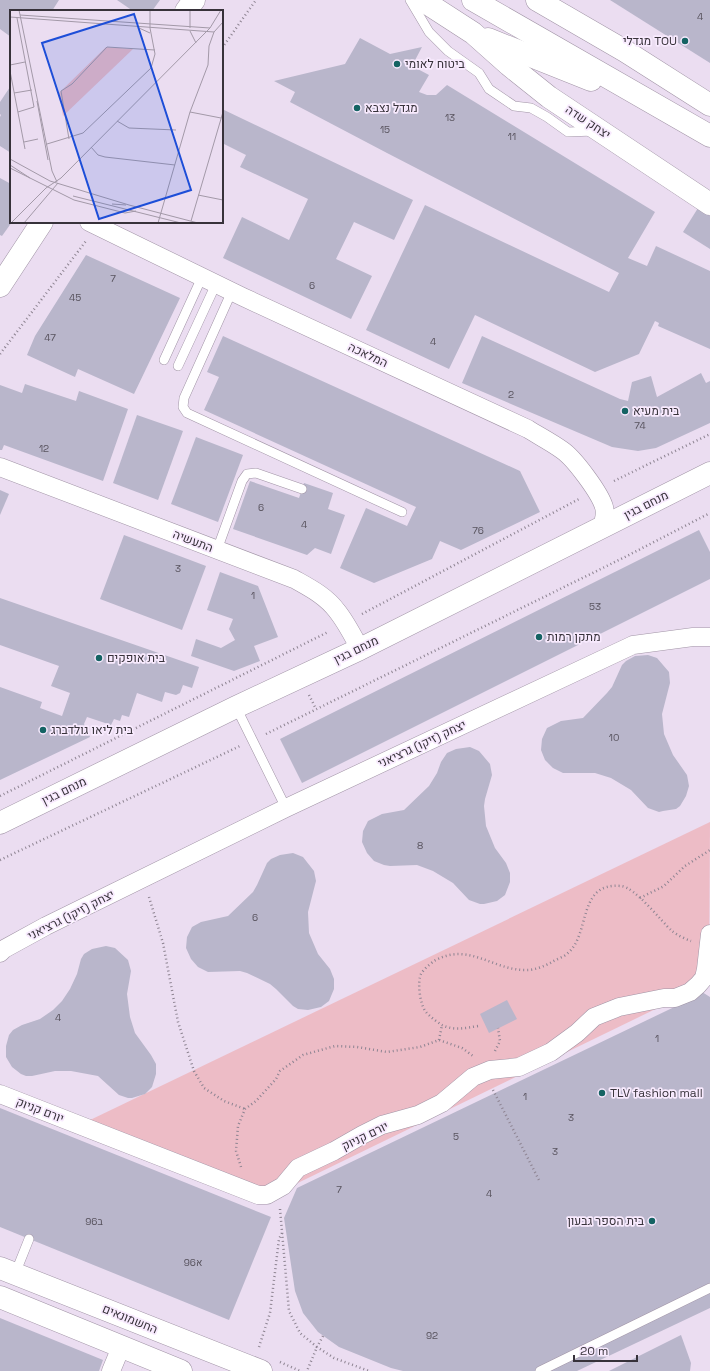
<svg xmlns="http://www.w3.org/2000/svg" width="710" height="1371" font-family="'Space Grotesk',Heebo,sans-serif">
	<style>
		.green { fill: #edbcc6 }
		.building { fill: #b9b6cb }
		.lines { fill: none; stroke-linecap: round; stroke-linejoin: round }
		.lane-casing { stroke: #a194a6; stroke-width: 10 }
		.street-casing { stroke: #a194a6; stroke-width: 19 }
		.secondary-casing { stroke: #a194a6; stroke-width: 23 }
		.path { stroke: #8e8492; stroke-width: 2.5; stroke-dasharray: 1 3; stroke-linecap: butt }
		.lane { stroke: #fff; stroke-width: 9 }
		.street { stroke: #fff; stroke-width: 18 }
		.secondary { stroke: #fff; stroke-width: 22 }
		.poi-dot { fill: #146363; stroke: #f8eafe; stroke-width: 1.5 }
		.labels { text-anchor: middle; stroke-width: 3.5; stroke-linejoin: round; paint-order: stroke }
		.number-label { font-size: 10px; fill: #58535e }
		.poi-label { font-size: 12px; fill: #37323a; stroke: #f8eafe; text-anchor: start }
		.street-label { font-size: 12px; fill: #37323a; stroke: #f8eafe }
		.inset-road { fill: none; stroke: #a399a8; stroke-width: 1 }
		.view { fill: #1d4ed8; fill-opacity: 0.15; stroke: #1d4ed8; stroke-width: 2 }
		.inset-edge { fill: none; stroke: #37323a; stroke-width: 2 }
	</style>
	<rect width="100%" height="100%" fill="#ebddf1"/>
	<polygon class="green" points="710,822 709,983 269,1197 88,1121"/>
	<g class="building">
		<polygon points="0,0 59,0 52,11 11,11 11,37 0,29"/>
		<polygon points="117,0 160,0 152,11 133,11"/>
		<polygon points="610,0 710,0 710,63"/>
		<polygon points="360,38 390,54 422,47 412,66 429,75 419,92 427,95 436,95 447,85 655,212 628,258 647,266 656,246 710,271 710,349 658,326 659,323 655,321 639,354 595,372 475,315 449,369 366,330 425,205 609,292 619,273 387,153 290,102 295,92 274,81 345,64"/>
		<polygon points="10,87 11,87 11,153 0,146 0,117 1,115 0,114 0,102"/>
		<polygon points="222,109 413,200 394,240 354,222 336,259 372,276 351,319 223,258 242,217 289,240 308,199 240,167 246,155 222,143"/>
		<polygon points="0,178 11,184 12,222 2,236 0,235"/>
		<polygon points="698,208 710,216 710,249 683,232"/>
		<polygon points="86,255 180,298 134,394 78,369 75,377 27,355 35,336"/>
		<polygon points="223,336 520,471 540,512 461,550 440,541 432,559 374,583 340,568 366,508 407,526 416,507 204,410 219,377 207,372"/>
		<polygon points="482,336 620,399 628,401 632,382 651,376 657,397 701,373 706,383 710,381 710,423 656,448 638,451 612,447 462,383"/>
		<polygon points="25,384 76,401 79,391 128,409 103,481 4,445 2,450 0,450 0,385 22,393"/>
		<polygon points="137,415 183,431 158,500 113,483"/>
		<polygon points="196,437 243,455 218,522 171,504"/>
		<polygon points="250,481 299,498 304,483 333,493 328,509 345,515 331,554 315,548 307,555 233,529"/>
		<polygon points="0,490 9,494 0,515"/>
		<polygon points="699,530 710,552 710,579 302,783 280,739"/>
		<polygon points="124,535 206,566 182,630 100,599"/>
		<polygon points="220,572 258,586 278,637 254,646 260,661 234,671 191,656 196,639 221,648 235,640 229,629 233,619 207,610"/>
		<polygon points="0,598 199,667 192,688 183,685 180,693 176,695 165,692 162,702 137,693 129,717 122,715 120,721 114,719 111,725 87,717 84,724 90,737 0,780 0,687 42,702 40,708 62,716 70,693 51,686 59,666 0,645"/>
		<polygon points="648,655 657,658 669,672 670,683 662,714 664,734 673,755 687,775 689,786 686,796 680,806 676,809 663,811 659,812 648,808 631,790 611,778 595,773 563,773 553,768 545,760 541,750 542,739 547,728 561,721 583,718 607,693 612,687 622,665 626,661 635,656"/>
		<polygon points="470,747 479,751 490,764 492,775 485,799 484,806 486,826 495,848 506,863 510,873 510,882 505,895 497,901 484,904 480,904 469,900 453,883 433,871 417,865 390,866 384,865 374,861 367,853 362,842 363,831 368,821 382,814 404,810 429,786 437,773 441,762 447,753 456,749"/>
		<polygon points="293,853 303,857 314,871 316,881 308,912 309,933 318,954 330,969 334,979 334,989 329,1001 321,1007 308,1010 298,1009 293,1006 276,989 270,984 247,973 240,971 208,972 198,967 191,959 186,948 187,937 192,927 201,922 228,916 253,892 257,885 267,863 271,859 280,855"/>
		<polygon points="106,946 115,948 128,960 131,971 127,994 130,1017 135,1033 151,1055 156,1064 156,1074 152,1087 145,1094 132,1098 128,1098 119,1095 98,1076 71,1071 55,1071 32,1076 26,1076 21,1074 12,1067 6,1057 6,1046 9,1035 13,1030 22,1025 40,1019 53,1010 62,1001 70,989 77,974 81,959 84,954 92,949"/>
		<polygon points="702,992 710,997 710,1308 577,1371 403,1371 391,1368 339,1347 318,1332 303,1313 295,1291 284,1218 297,1188 691,999"/>
		<polygon points="507,1000 517,1019 489,1033 480,1014"/>
		<polygon points="0,1108 271,1217 229,1320 0,1227"/>
		<polygon points="0,1318 103,1360 99,1371 0,1371"/>
		<polygon points="681,1335 691,1363 690,1371 609,1371"/>
	</g>
	<g class="lines">
		<defs>
			<g id="lane">
				<polyline points="410,0 429,32 448,51 479,73 489,89 514,106 531,108 547,117 568,132 594,131"/>
				<polyline points="232,291 184,398 183,407 187,413 402,512"/>
				<polyline points="164,360 202,277"/>
				<polyline points="178,366 216,284"/>
				<polyline points="217,550 242,481 247,474 256,473 302,489"/>
				<polyline points="236,707 286,808"/>
				<polyline points="15,1274 29,1239"/>
				<polyline points="540,1371 710,1288"/>
			</g>
			<g id="street">
				<path d="M89 222 243 297 528 429C539 436 551 442 562 450 574 458 600 493 604 507 606 514 604 521 601 528"/>
				<path d="M0 467 294 579C310 588 326 596 337 611 346 622 353 636 360 649"/>
				<polyline points="0,953 4,949 46,926 286,808 633,645 693,637 710,637"/>
				<polyline points="0,1094 258,1195 267,1195 283,1186 298,1168 334,1151 362,1135 382,1125 418,1115 442,1103 473,1077 490,1070 519,1067 551,1052 577,1033 594,1017 619,1007 664,998 675,998 690,992 698,985 704,978 706,969 710,934"/>
				<polyline points="111,1371 121,1347"/>
			</g>
			<g id="secondary">
				<polyline points="422,0 473,33 509,65 549,97 710,204"/>
				<polyline points="473,0 710,136"/>
				<polyline points="537,0 625,51 710,105"/>
				<polyline points="186,11 194,0"/>
				<polyline points="488,39 591,80"/>
				<polyline points="0,286 42,222"/>
				<polyline points="0,823 236,707 360,649 710,473"/>
				<polyline points="0,1268 261,1371"/>
				<polyline points="0,1297 181,1371"/>
			</g>
		</defs>
		<use href="#lane" class="lane-casing"/>
		<use href="#street" class="street-casing"/>
		<use href="#secondary" class="secondary-casing"/>
		<g class="path">
			<polyline points="222,48 256,0"/>
			<polyline points="0,354 86,241"/>
			<polyline points="614,481 710,434"/>
			<polyline points="362,614 579,499"/>
			<polyline points="309,695 316,709"/>
			<polyline points="266,734 625,557 710,513"/>
			<polyline points="0,796 328,632"/>
			<polyline points="0,860 240,746"/>
			<polyline points="149,897 163,943 178,1022 194,1071 204,1088 224,1101 245,1109"/>
			<polyline points="640,898 664,886 685,866 710,850"/>
			<path d="M478 1026C465 1028 454 1031 442 1025 437 1022 429 1016 426 1012 420 1005 417 982 421 974 423 970 430 964 434 961 469 941 493 971 527 970 535 970 545 966 552 962 557 959 564 957 568 953 591 933 577 882 621 886 635 887 661 921 672 931 677 935 685 939 691 941"/>
			<polyline points="439,1040 442,1025"/>
			<polyline points="495,1051 500,1041 498,1028"/>
			<polyline points="493,1090 540,1182"/>
			<polyline points="241,1167 236,1151 238,1126 245,1109 256,1101 276,1079 280,1071 303,1055 335,1046 357,1047 387,1052 420,1047 439,1040 462,1048 473,1056"/>
			<polyline points="280,1209 289,1311 300,1333 317,1347 307,1371"/>
			<polyline points="323,1336 317,1347 334,1358 369,1371"/>
			<polyline points="259,1347 270,1313 279,1239 282,1233"/>
			<polyline points="280,1362 300,1371"/>
		</g>
		<use href="#lane" class="lane"/>
		<use href="#street" class="street"/>
		<use href="#secondary" class="secondary"/>
	</g>
	<g class="poi-dot">
		<circle cx="685" cy="41" r="4"/>
		<circle cx="397" cy="64" r="4"/>
		<circle cx="357" cy="108" r="4"/>
		<circle cx="625" cy="411" r="4"/>
		<circle cx="539" cy="637" r="4"/>
		<circle cx="99" cy="658" r="4"/>
		<circle cx="43" cy="730" r="4"/>
		<circle cx="602" cy="1093" r="4"/>
		<circle cx="652" cy="1221" r="4"/>
	</g>
	<g class="labels">
		<g class="number-label">
			<text x="700" y="20">4</text>
			<text x="450" y="121">13</text>
			<text x="385" y="133">15</text>
			<text x="512" y="140">11</text>
			<text x="113" y="282">7</text>
			<text x="312" y="289">6</text>
			<text x="75" y="301">45</text>
			<text x="50" y="341">47</text>
			<text x="433" y="345">4</text>
			<text x="511" y="398">2</text>
			<text x="640" y="429">74</text>
			<text x="44" y="452">12</text>
			<text x="261" y="511">6</text>
			<text x="304" y="528">4</text>
			<text x="478" y="534">76</text>
			<text x="178" y="572">3</text>
			<text x="253" y="599">1</text>
			<text x="595" y="610">53</text>
			<text x="614" y="741">10</text>
			<text x="420" y="849">8</text>
			<text x="255" y="921">6</text>
			<text x="58" y="1021">4</text>
			<text x="657" y="1042">1</text>
			<text x="525" y="1100">1</text>
			<text x="571" y="1121">3</text>
			<text x="456" y="1140">5</text>
			<text x="555" y="1155">3</text>
			<text x="339" y="1193">7</text>
			<text x="489" y="1197">4</text>
			<text x="94" y="1225">96ב</text>
			<text x="193" y="1266">96א</text>
			<text x="432" y="1339">92</text>
		</g>
		<g class="poi-label">
			<text x="677" y="45" text-anchor="end">מגדלי TOU</text>
			<text x="405" y="68">ביטוח לאומי</text>
			<text x="365" y="112">מגדל נצבא</text>
			<text x="633" y="415">בית מעיא</text>
			<text x="547" y="641">מתקן רמות</text>
			<text x="107" y="662">בית אופקים</text>
			<text x="51" y="734">בית ליאו גולדברג</text>
			<text x="610" y="1097">TLV fashion mall</text>
			<text x="644" y="1225" text-anchor="end">בית הספר גבעון</text>
		</g>
		<g class="street-label">
			<text transform="translate(588 122) rotate(33)" y="4">יצחק שדה</text>
			<text transform="translate(368 355) rotate(25)" y="4">המלאכה</text>
			<text transform="translate(646 505) rotate(-27)" y="4">מנחם בגין</text>
			<text transform="translate(193 541) rotate(21)" y="4">התעשיה</text>
			<text transform="translate(356 650) rotate(-26)" y="4">מנחם בגין</text>
			<text transform="translate(422 744) rotate(-25)" y="4">יצחק (זיקו) גרציאני</text>
			<text transform="translate(64 791) rotate(-26)" y="4">מנחם בגין</text>
			<text transform="translate(71 915) rotate(-27)" y="4">יצחק (זיקו) גרציאני</text>
			<text transform="translate(40 1110) rotate(21)" y="4">יורם קניוק</text>
			<text transform="translate(365 1136) rotate(-26)" y="4">יורם קניוק</text>
			<text transform="translate(130 1319) rotate(22)" y="4">החשמונאים</text>
		</g>
	</g>
	<g transform="translate(10 10)">
		<rect width="213" height="213" fill="#ebddf1"/>
		<path d="M96 37 123 39 53 106 49 83Z" fill="#edbcc6"/>
		<path class="inset-road" d="M9 0 42 161 47 172M180 0V18M10 5 200 18M0 7 204 22 199 36 198 55 180 102 148 213M7 8 24 97 8 102M129 18 140 23M200 18 211 0M180 21 186 33M204 22 213 12M0 55 15 52M0 61 15 139M4 83 22 80M27 91 38 150M180 102 211 108M107 111 119 118 166 120M59 129 51 81 62 74 97 37 145 40M14 132 28 129M37 134 73 123 141 58 145 44 140 18V0M81 137 88 145 95 147 165 155M0 149 40 171 119 195 188 213M0 155 20 168M0 158 64 190 115 203 126 201M188 185 213 190M63 186 171 213M102 194 116 195M181 211 213 102M1 213 36 178 51 168 200 18M14 213 48 173"/>
		<path class="view" d="M124 4 181 180 89 209 32 33Z"/>
		<rect width="213" height="213" class="inset-edge"/>
	</g>
	<path d="M574 1355v6h63v-6" fill="none" stroke="#37323a" stroke-width="2"/>
	<text x="580" y="1355" font-size="12" fill="#37323a" stroke="#f8eafe" stroke-width="3" paint-order="stroke">20 m</text>
</svg>
